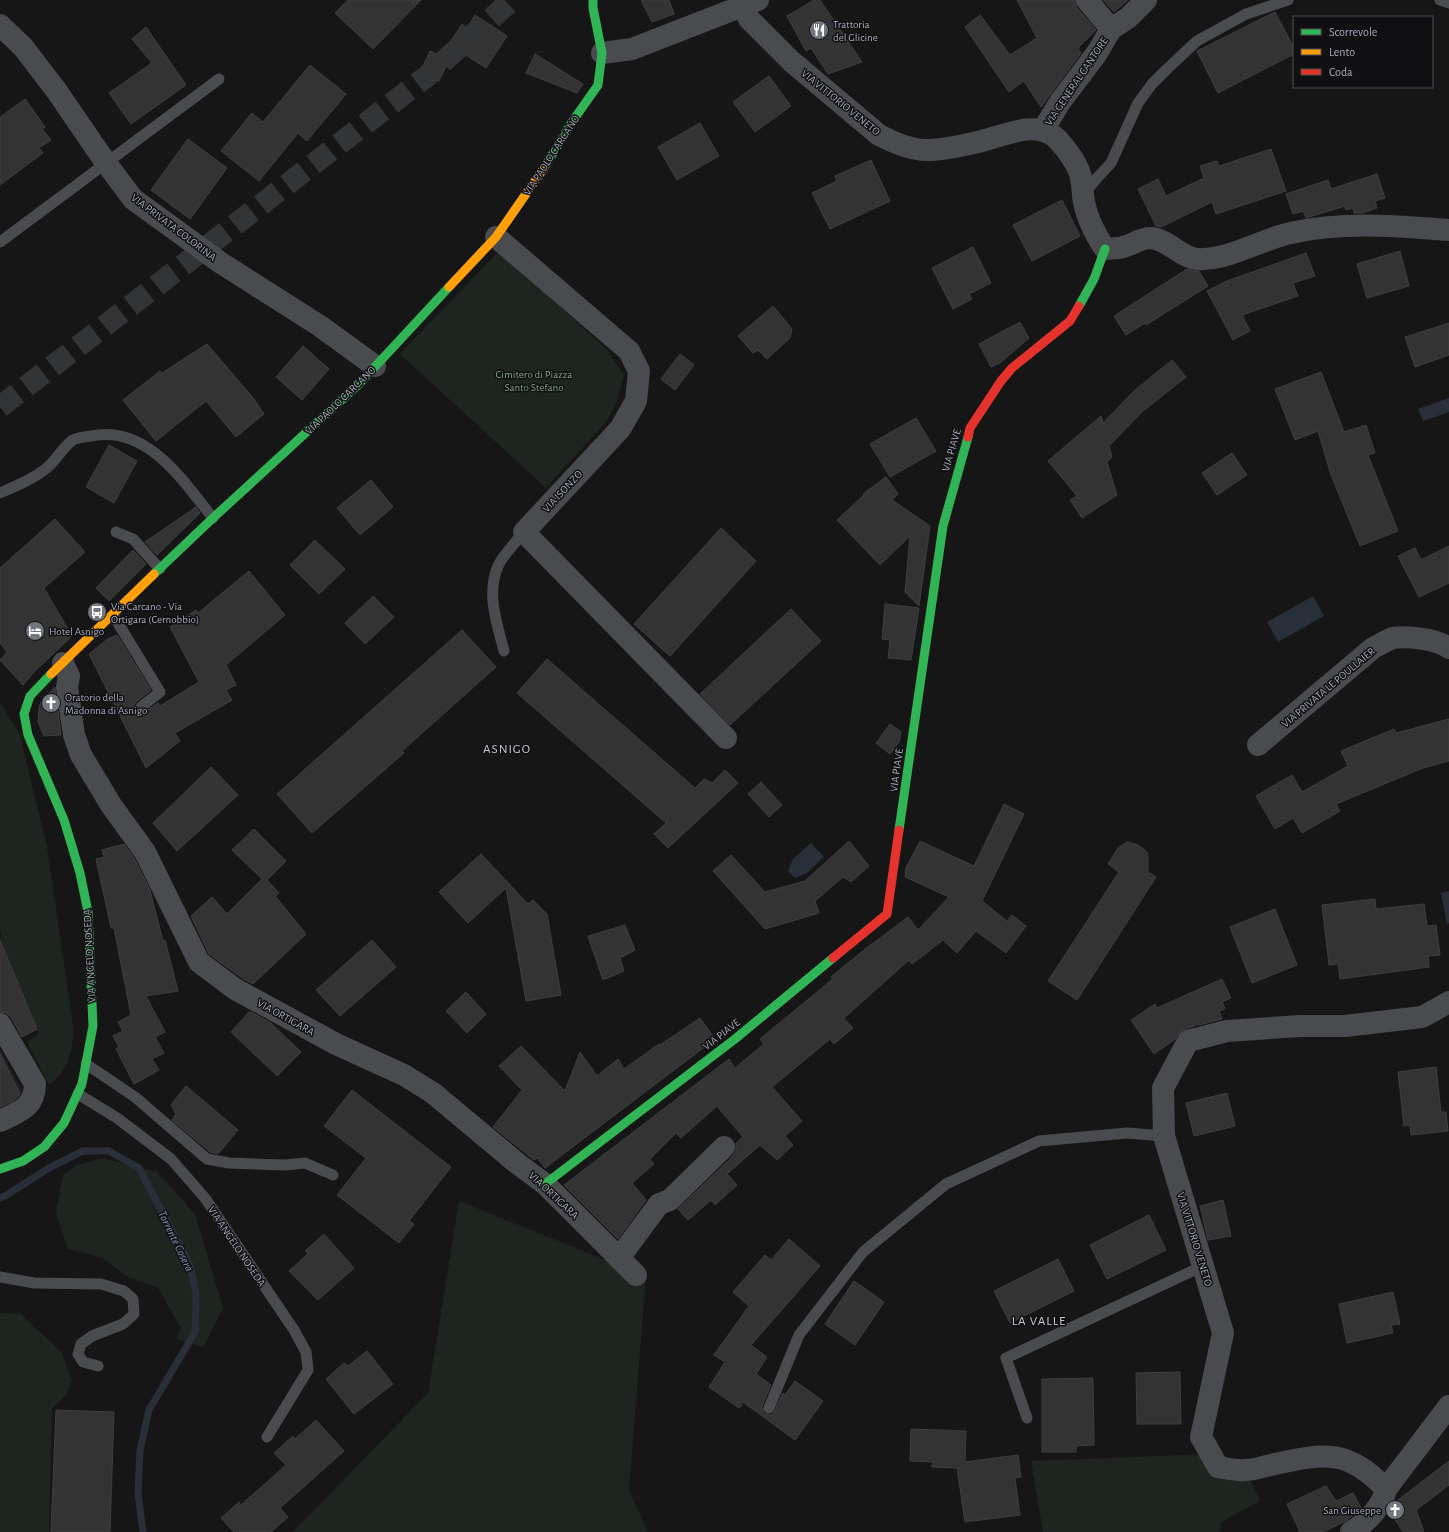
<svg xmlns="http://www.w3.org/2000/svg" width="1449" height="1532" font-family="'Alegreya Sans',sans-serif">
	<style>
		.built { fill: #202022 }
		.green { fill: #1e2520 }
		.water { fill: #292f39 }
		.lines { fill: none; stroke-linecap: round; stroke-linejoin: round }
		.stream { stroke: #292f39; stroke-width: 7 }
		.building { fill: #333334; stroke: #3f3f42 }
		.highway-tunnel { stroke: #333436; stroke-width: 22; stroke-dasharray: 22 11; stroke-linecap: butt }
		.lane { stroke: #4a4b4f; stroke-width: 11 }
		.street { stroke: #4a4b4f; stroke-width: 22 }
		.fast { stroke: #30b455; stroke-width: 9 }
		.slow { stroke: #ff9f0a; stroke-width: 9 }
		.jam { stroke: #e5322d; stroke-width: 9 }
		.labels { text-anchor: middle; stroke-width: 3; stroke-linejoin: round; paint-order: stroke }
		.poi-label { font-size: 11px; fill: #a7aab8; stroke: #101012; text-anchor: start }
		.street-label { font-size: 11px; fill: #a7aab8; stroke: #101012 }
		.park-label { font-size: 11px; fill: #7da384; stroke: #101012 }
		.water-label { font-size: 12px; font-style: italic; fill: #7c93b4; stroke: #101012 }
		.quarter-label { font-size: 13px; letter-spacing: 1px; fill: #c8c9d4; stroke: #101012 }
	</style>
	<rect width="100%" height="100%" fill="#161616"/>
	<polygon class="built" points="0,1049 27,1099 0,1113"/>
	<g class="green">
		<polygon points="499,251 607,350 624,375 616,404 606,422 546,488 400,354"/>
		<path d="M0 702 20 735 47 847 74 1032C70 1057 70 1068 49 1085L27 1042 39 1034 3 946 0 930Z"/>
		<polygon points="103,1158 157,1172 195,1214 223,1308 203,1347 176,1339 181,1328 158,1288 126,1276 103,1258 68,1249 56,1214 63,1175 77,1165"/>
		<polygon points="459,1201 646,1276 629,1490 648,1532 293,1532 428,1393"/>
		<polygon points="0,1313 21,1314 62,1353 72,1381 66,1395 52,1408 49,1532 0,1532"/>
		<polygon points="1210,1454 1246,1471 1260,1501 1221,1522 1220,1532 1043,1532 1031,1461"/>
	</g>
	<g class="water">
		<polygon points="1449,398 1449,412 1423,421 1418,409"/>
		<polygon points="1313,596 1324,616 1278,642 1267,622"/>
		<polygon points="811,843 824,857 807,873 795,878 788,871 793,859"/>
		<polygon points="1449,891 1449,923 1447,924 1441,893"/>
	</g>
	<g class="lines">
		<polyline class="stream" points="0,1198 5,1196 49,1168 83,1151 109,1151 139,1168 190,1265 196,1294 195,1332 149,1410 140,1450 138,1493 143,1532"/>
	</g>
	<g class="building">
		<polygon points="348,0 421,0 373,49 335,13"/>
		<polygon points="641,0 669,0 674,14 652,22"/>
		<polygon points="814,0 820,0 862,62 828,74 811,48 806,51 787,16"/>
		<polygon points="1017,0 1075,0 1077,8 1096,30 1078,48 1081,53 1041,107 1024,81 1009,92 965,27 980,15 1010,55 1037,38"/>
		<polygon points="1103,0 1128,0 1114,12"/>
		<polygon points="1275,12 1294,48 1294,54 1218,93 1197,51"/>
		<polygon points="475,15 507,36 486,68 449,44 462,24 467,28"/>
		<polygon points="146,27 186,85 131,124 109,93 152,63 132,39"/>
		<polygon points="430,51 449,60 439,81 420,72"/>
		<polygon points="535,54 583,84 577,93 526,73"/>
		<polygon points="310,65 346,94 307,141 298,133 259,181 221,151 252,113 263,122"/>
		<polygon points="769,76 791,106 755,132 733,102"/>
		<polygon points="25,99 45,127 42,129 51,140 39,148 43,153 0,185 0,117"/>
		<polygon points="700,123 719,156 677,180 658,147"/>
		<polygon points="188,139 227,168 190,219 151,190"/>
		<polygon points="1271,149 1286,191 1216,214 1212,202 1161,227 1156,226 1138,189 1158,179 1166,196 1204,178 1200,166 1217,161 1219,166"/>
		<polygon points="871,160 890,201 830,229 812,193 837,181 835,176"/>
		<polygon points="1377,174 1385,198 1375,201 1377,208 1363,213 1354,213 1353,208 1346,210 1345,206 1306,218 1303,211 1293,214 1286,194 1328,180 1331,189"/>
		<polygon points="1062,200 1080,236 1032,261 1013,225"/>
		<polygon points="973,247 991,283 969,294 972,299 953,309 932,268"/>
		<polygon points="1400,251 1409,286 1367,298 1357,264"/>
		<polygon points="1306,253 1315,276 1293,283 1298,296 1242,315 1250,331 1233,340 1207,291 1227,281"/>
		<polygon points="1187,269 1199,271 1208,286 1146,325 1145,323 1126,335 1114,316"/>
		<polygon points="773,306 792,329 790,338 767,359 758,350 753,353 738,336"/>
		<polygon points="1020,322 1029,338 1000,363 991,367 979,344"/>
		<polygon points="1449,323 1449,355 1415,367 1405,337"/>
		<polygon points="207,344 254,399 264,414 236,437 206,401 156,441 123,400 160,371 162,373"/>
		<polygon points="303,346 329,369 302,400 276,377"/>
		<polygon points="680,354 694,365 675,390 661,379"/>
		<polygon points="1172,360 1186,377 1142,412 1109,446 1112,457 1107,462 1117,495 1082,518 1070,500 1077,496 1048,461 1101,416 1103,423 1135,390"/>
		<polygon points="1321,372 1344,432 1366,425 1375,453 1368,455 1398,531 1360,546 1331,475 1318,431 1295,440 1275,389"/>
		<polygon points="916,418 936,451 890,477 870,444"/>
		<polygon points="109,445 137,461 114,503 86,487"/>
		<polygon points="1232,453 1247,475 1217,495 1202,473"/>
		<polygon points="886,477 898,494 892,500 930,526 919,606 905,592 910,536 880,565 837,520 864,495 863,494"/>
		<polygon points="371,480 393,507 360,535 337,508"/>
		<polygon points="196,507 200,513 157,555 145,542"/>
		<polygon points="55,519 85,552 44,588 72,636 35,671 23,685 0,660 7,652 0,643 0,568"/>
		<polygon points="721,528 756,561 670,656 634,624"/>
		<polygon points="315,540 345,569 319,594 290,565"/>
		<polygon points="1449,546 1449,583 1419,597 1398,556 1415,548 1421,560"/>
		<polygon points="133,550 146,564 109,601 96,588"/>
		<polygon points="249,571 285,615 226,665 236,685 226,690 232,700 175,733 180,741 146,768 89,654 108,639 117,635 151,690 136,702 134,705 135,711 139,714 142,714 158,703 160,706 199,682 170,627 196,610 198,613"/>
		<polygon points="373,596 394,617 365,644 345,623"/>
		<polygon points="885,604 919,608 911,660 888,658 890,640 882,639"/>
		<polygon points="791,609 821,641 730,725 700,694"/>
		<polygon points="462,630 496,667 402,751 404,753 312,833 277,794"/>
		<polygon points="547,659 695,788 704,779 712,783 725,770 738,783 668,848 654,834 666,823 517,693"/>
		<polygon points="55,687 61,735 44,736 38,722 39,708 41,702"/>
		<polygon points="1449,719 1449,761 1423,768 1336,804 1340,811 1302,833 1293,818 1275,829 1256,796 1292,775 1302,792 1348,766 1341,751 1394,729 1396,733"/>
		<polygon points="890,724 901,732 899,742 890,754 876,743"/>
		<polygon points="211,767 238,795 177,851 153,823"/>
		<polygon points="761,782 782,805 769,817 748,794"/>
		<polygon points="1004,804 1024,814 982,901 1007,921 1012,915 1026,926 1006,953 976,931 957,953 943,940 912,964 909,960 844,1018 853,1028 834,1044 830,1039 772,1087 802,1121 785,1136 793,1145 777,1160 760,1145 727,1174 737,1185 715,1205 711,1200 688,1220 678,1209 733,1156 736,1150 736,1143 743,1137 717,1106 681,1138 676,1133 650,1159 654,1164 632,1183 646,1200 618,1239 564,1185 729,1059 735,1068 764,1044 760,1039 833,979 831,977 870,945 871,945 908,917 918,930 949,897 905,877 906,868 920,841 974,866"/>
		<polygon points="254,829 286,861 267,880 279,893 275,896 306,934 253,984 242,978 209,954 191,916 212,897 227,914 262,879 232,850"/>
		<polygon points="849,841 869,866 851,882 843,877 815,901 819,913 765,929 713,871 731,855 765,892 805,881"/>
		<polygon points="1127,842 1138,845 1144,849 1148,854 1148,872 1156,877 1077,1000 1048,981 1119,872 1108,864 1118,848"/>
		<polygon points="124,844 134,858 150,890 163,941 165,940 178,991 146,996 165,1032 155,1037 164,1053 152,1059 159,1070 134,1084 116,1049 119,1047 113,1036 123,1031 118,1022 131,1015 114,928 111,928 96,859 104,857 102,850"/>
		<polygon points="481,854 528,904 533,900 547,914 561,995 526,1001 506,888 468,923 439,892"/>
		<polygon points="1375,899 1376,909 1424,904 1427,926 1436,925 1440,955 1428,956 1429,967 1340,979 1338,964 1329,965 1322,905"/>
		<polygon points="1275,909 1297,965 1252,983 1230,927"/>
		<polygon points="625,925 635,950 620,958 624,971 603,980 588,936"/>
		<polygon points="0,940 37,1029 22,1037 11,1017 6,1013 0,1012"/>
		<polygon points="372,940 396,967 340,1016 316,990"/>
		<polygon points="1222,979 1231,998 1222,1002 1225,1009 1219,1011 1222,1019 1199,1025 1199,1024 1181,1031 1174,1040 1154,1054 1131,1020 1155,1004 1157,1008"/>
		<polygon points="466,992 486,1014 467,1033 446,1011"/>
		<polygon points="249,1012 253,1013 271,1023 301,1052 277,1076 231,1032"/>
		<polygon points="700,1018 715,1039 545,1168 537,1158 534,1160 493,1127 522,1090 499,1066 521,1046 565,1091 580,1052 597,1076 618,1059 624,1069 659,1044 660,1045"/>
		<polygon points="0,1054 20,1094 13,1101 0,1107"/>
		<polygon points="1436,1067 1441,1112 1446,1112 1448,1131 1411,1135 1410,1125 1404,1126 1398,1072"/>
		<polygon points="186,1086 238,1130 218,1154 210,1152 172,1120 176,1114 171,1105"/>
		<polygon points="352,1090 451,1167 409,1221 414,1224 399,1243 337,1195 366,1158 324,1126"/>
		<polygon points="1227,1093 1235,1126 1194,1136 1186,1103"/>
		<polygon points="1223,1200 1231,1236 1208,1240 1200,1206"/>
		<polygon points="1149,1215 1166,1250 1107,1279 1090,1245"/>
		<polygon points="324,1234 354,1268 318,1300 289,1271 308,1254 305,1251"/>
		<polygon points="789,1239 820,1266 751,1345 767,1357 756,1374 771,1385 762,1406 764,1413 770,1415 774,1413 783,1393 785,1395 795,1381 823,1401 795,1440 743,1402 739,1408 709,1387 725,1362 714,1355 749,1306 733,1292 765,1255 771,1260"/>
		<polygon points="1058,1259 1074,1291 1010,1323 994,1291"/>
		<polygon points="854,1281 884,1302 855,1345 825,1324"/>
		<polygon points="1393,1292 1400,1324 1391,1325 1393,1333 1347,1343 1339,1304"/>
		<polygon points="367,1351 393,1384 354,1414 326,1379 344,1363 348,1366"/>
		<polygon points="1180,1372 1181,1424 1137,1424 1136,1373"/>
		<polygon points="1093,1378 1094,1445 1076,1446 1076,1452 1042,1452 1042,1379"/>
		<polygon points="56,1410 114,1412 110,1532 51,1532"/>
		<polygon points="316,1420 344,1451 280,1508 288,1517 271,1532 234,1532 221,1518 239,1502 241,1505 286,1465 274,1453 293,1436 295,1439"/>
		<polygon points="911,1429 966,1431 965,1462 1018,1455 1021,1477 1015,1478 1020,1515 965,1522 957,1468 932,1467 933,1462 910,1461"/>
		<polygon points="1449,1461 1449,1485 1416,1510 1424,1532 1403,1532 1390,1512 1394,1503"/>
		<polygon points="1326,1486 1336,1501 1353,1493 1361,1508 1346,1521 1323,1532 1300,1532 1287,1504"/>
	</g>
	<g class="lines">
		<polyline class="highway-tunnel" points="0,407 427,76 512,0"/>
		<g class="lane">
			<polyline points="1440,0 1449,3"/>
			<polyline points="1086,194 1088,189 1097,178 1111,163 1138,103 1152,84 1167,69 1197,41 1246,14 1288,0"/>
			<polyline points="0,242 219,79"/>
			<path d="M0 493C18 485 36 478 50 465 56 459 67 443 73 440 78 437 86 437 91 436 147 424 183 481 213 518"/>
			<polyline points="116,532 133,539 160,569"/>
			<polyline points="113,615 160,692 141,707"/>
			<path d="M504 651C497 623 486 594 498 566 503 555 516 542 524 532"/>
			<polyline points="86,1064 135,1097 207,1159 229,1163 285,1165 305,1163 333,1175"/>
			<polyline points="78,1094 117,1118 171,1159 205,1198 294,1330 306,1352 308,1370 267,1437"/>
			<polyline points="0,1277 34,1283 101,1284 124,1291 133,1299 134,1314 123,1324 92,1336 81,1344 78,1354 83,1362 98,1366"/>
			<polyline points="769,1408 799,1335 863,1252 946,1184 1039,1141 1127,1133 1164,1136"/>
			<polyline points="1027,1418 1006,1358 1203,1266"/>
		</g>
		<g class="street">
			<polyline points="1087,0 1111,29"/>
			<path d="M743 6 749 19 791 61 879 135C895 143 912 151 931 150 947 149 966 145 982 141 1006 135 1039 118 1059 141 1067 150 1075 161 1079 171 1083 180 1082 192 1084 202 1087 219 1095 234 1105 249 1110 248 1117 249 1123 247 1132 245 1142 237 1152 238 1172 241 1182 261 1204 259 1235 257 1262 239 1291 233 1343 221 1397 226 1449 230"/>
			<polyline points="0,25 23,47 56,90 106,163 133,199 221,263 320,326 375,366"/>
			<polyline points="602,53 632,49 758,0"/>
			<polyline points="1043,130 1060,102 1097,53 1111,29 1128,18 1146,0"/>
			<polyline points="496,237 629,351 639,371 636,401 620,429 524,532 726,738"/>
			<polyline points="63,663 69,676 67,687 74,735 81,755 111,805 145,852 199,962 235,989 336,1044 404,1075 433,1093 518,1164 545,1184 636,1275"/>
			<path d="M1258 745 1373 648C1379 645 1387 640 1393 638 1408 636 1437 639 1449 648"/>
			<path d="M0 1024 35 1084C35 1108 18 1112 0 1121"/>
			<polyline points="619,1258 659,1204 670,1200 724,1147"/>
			<path d="M1386 1489C1347 1449 1326 1453 1275 1464 1265 1466 1255 1470 1245 1470 1236 1471 1226 1468 1218 1467L1201 1437 1223 1333 1164 1136 1163 1088 1188 1041 1227 1031 1300 1026H1345L1422 1017 1449 1002"/>
			<path d="M1351 1532C1366 1523 1383 1506 1386 1489L1449 1406"/>
		</g>
		<g class="fast">
			<polyline points="544,168 572,122 598,85 602,53 593,8 593,0"/>
			<polyline points="1079,306 1094,279 1105,249"/>
			<polyline points="154,574 213,518 359,384 449,287"/>
			<polyline points="899,830 943,526 968,437"/>
			<polyline points="0,1169 23,1161 44,1147 64,1123 82,1084 93,1026 88,912 80,873 64,820 28,735 24,714 30,696 51,674"/>
			<polyline points="545,1184 735,1039 833,958"/>
		</g>
		<g class="slow">
			<polyline points="449,287 496,237 544,168"/>
			<polyline points="51,674 154,574"/>
		</g>
		<g class="jam">
			<polyline points="968,437 970,428 1001,381 1012,368 1070,321 1079,306"/>
			<polyline points="833,958 887,914 899,830"/>
		</g>
	</g>
	<defs>
		<symbol id="restaurant-disc" viewBox="-11 -11 22 22"><circle r="9.5" fill="#74767f" stroke="#101012"/><path d="M-5-6h1v4h1v-4h1v4h1v-4h1v5L-1.5 .5V6h-2V.5L-5-1ZM5-6V6H3V1.5H1.5Q1.5-4 5-6Z" fill="#fff"/></symbol>
		<symbol id="bus-disc" viewBox="-11 -11 22 22"><circle r="9.5" fill="#74767f" stroke="#101012"/><path d="M-5-6H5V4H4V6H2V4H-2V6H-4V4H-5ZM-3.5-4V0h7V-4ZM-3.5 1.2v1.5H-2V1.2ZM2 1.2v1.5H3.5V1.2Z" fill="#fff"/></symbol>
		<symbol id="hotel-disc" viewBox="-11 -11 22 22"><circle r="9.5" fill="#74767f" stroke="#101012"/><path d="M-6-4.5h1.5V1H6V5H4.5V3h-9V5H-6ZM-4 0a1.8 1.8 0 1 1 3.6 0ZM.5 0V-2.5h3Q6-2.5 6 0Z" fill="#fff"/></symbol>
		<symbol id="church-disc" viewBox="-11 -11 22 22"><circle r="9.5" fill="#74767f" stroke="#101012"/><path d="M-1.2-6h2.4v3.5h3.3v2.4h-3.3V6h-2.4V-.1h-3.3v-2.4h3.3Z" fill="#fff"/></symbol>
	</defs>
	<g fill-rule="evenodd">
		<use href="#restaurant-disc" x="808" y="19" width="22" height="22"/>
		<use href="#bus-disc" x="86" y="601" width="22" height="22"/>
		<use href="#hotel-disc" x="24" y="620" width="22" height="22"/>
		<use href="#church-disc" x="40" y="692" width="22" height="22"/>
		<use href="#church-disc" x="1384" y="1499" width="22" height="22"/>
	</g>
	<g class="labels">
		<g class="poi-label">
			<text x="833" y="28">Trattoria<tspan x="833" dy="13">del Glicine</tspan></text>
			<text x="111" y="610">Via Carcano - Via<tspan x="111" dy="13">Ortigara (Cernobbio)</tspan></text>
			<text x="49" y="635">Hotel Asnigo</text>
			<text x="65" y="701">Oratorio della<tspan x="65" dy="13">Madonna di Asnigo</tspan></text>
			<text x="1381" y="1514" text-anchor="end">San Giuseppe</text>
		</g>
		<g class="street-label">
			<text transform="translate(1076 81) rotate(-56)" y="4">VIA GENERAL CANTORE</text>
			<text transform="translate(841 102) rotate(39)" y="4">VIA VITTORIO VENETO</text>
			<text transform="translate(551 155) rotate(-57)" y="4">VIA PAOLO CARCANO</text>
			<text transform="translate(174 227) rotate(37)" y="4">VIA PRIVATA COLORINA</text>
			<text transform="translate(340 400) rotate(-44)" y="4">VIA PAOLO CARCANO</text>
			<text transform="translate(951 450) rotate(-74)" y="4">VIA PIAVE</text>
			<text transform="translate(562 491) rotate(-47)" y="4">VIA ISONZO</text>
			<text transform="translate(1328 687) rotate(-40)" y="4">VIA PRIVATA LE POULLAIER</text>
			<text transform="translate(896 770) rotate(-82)" y="4">VIA PIAVE</text>
			<text transform="translate(89 956) rotate(-93)" y="4">VIA ANGELO NOSEDA</text>
			<text transform="translate(286 1017) rotate(29)" y="4">VIA ORTIGARA</text>
			<text transform="translate(721 1034) rotate(-38)" y="4">VIA PIAVE</text>
			<text transform="translate(554 1195) rotate(43)" y="4">VIA ORTIGARA</text>
			<text transform="translate(1195 1239) rotate(73)" y="4">VIA VITTORIO VENETO</text>
			<text transform="translate(237 1246) rotate(56)" y="4">VIA ANGELO NOSEDA</text>
		</g>
		<g class="park-label">
			<text x="534" y="378">Cimitero di Piazza<tspan x="534" dy="13">Santo Stefano</tspan></text>
		</g>
		<g class="water-label">
			<text transform="translate(176 1241) rotate(64)" y="4">Torrente Cosera</text>
		</g>
		<g class="quarter-label">
			<text x="507" y="753">ASNIGO</text>
			<text x="1039" y="1325">LA VALLE</text>
		</g>
	</g>
	<rect x="1293" y="16" width="140" height="72" fill="#101012" stroke="#4c4e54"/>
	<rect x="1301" y="29" width="20" height="6" fill="#30b455" stroke="#4c4e54"/>
	<text x="1329" y="36" font-size="12" fill="#a7aab8">Scorrevole</text>
	<rect x="1301" y="49" width="20" height="6" fill="#ff9f0a" stroke="#4c4e54"/>
	<text x="1329" y="56" font-size="12" fill="#a7aab8">Lento</text>
	<rect x="1301" y="69" width="20" height="6" fill="#e5322d" stroke="#4c4e54"/>
	<text x="1329" y="76" font-size="12" fill="#a7aab8">Coda</text>
</svg>
